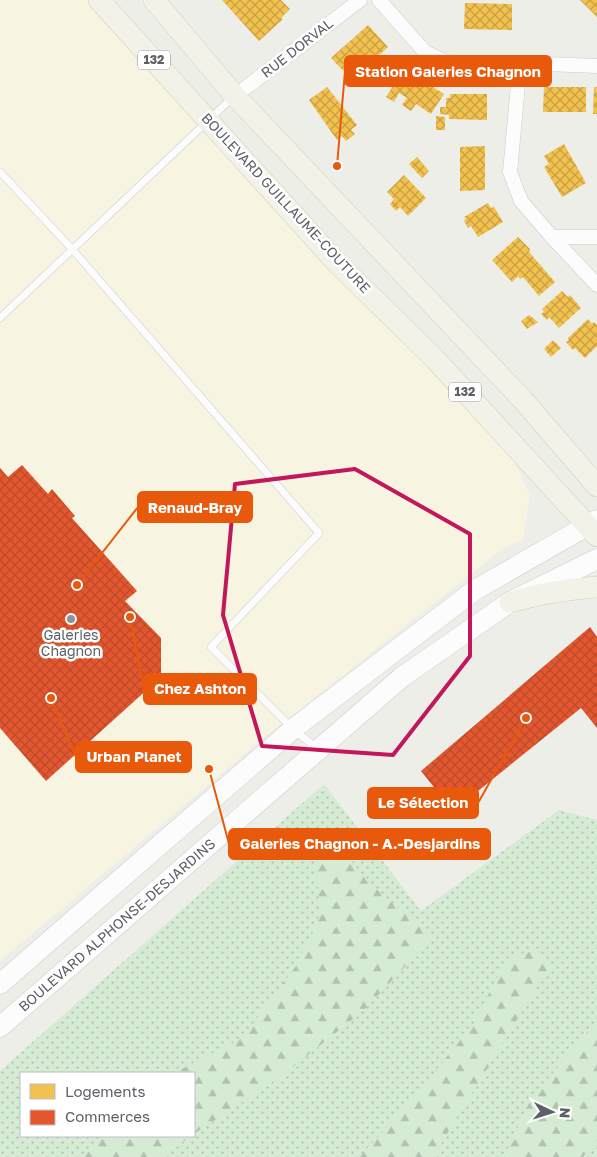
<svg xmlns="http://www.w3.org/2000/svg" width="597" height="1157" font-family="'Golos Text',sans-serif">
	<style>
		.commercial { fill: #f7f4e2 }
		.grass { fill: url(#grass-dots); fill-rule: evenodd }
		.forest { fill: url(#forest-firs) }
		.homes { fill: url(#homes-cross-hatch) }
		.shops { fill: url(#shops-cross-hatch) }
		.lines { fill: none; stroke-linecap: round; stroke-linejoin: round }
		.lane-casing { stroke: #cacbc9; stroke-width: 8 }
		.street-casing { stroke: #cacbc9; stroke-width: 15 }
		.secondary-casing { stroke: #cacbca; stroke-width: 21 }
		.primary-casing { stroke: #d7d0b5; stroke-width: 22 }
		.lane { stroke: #fcfcfc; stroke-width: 7 }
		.street { stroke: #fcfcfc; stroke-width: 14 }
		.secondary { stroke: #fcfcfc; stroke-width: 20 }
		.primary { stroke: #f3f2e9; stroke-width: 21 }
		.marked { fill: none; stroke: #c2185b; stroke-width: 4; stroke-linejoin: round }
		.poi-dot { fill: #909294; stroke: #fff; stroke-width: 2 }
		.labels { text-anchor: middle; stroke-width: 5; stroke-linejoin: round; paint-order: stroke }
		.shield { fill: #fff; stroke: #8e9095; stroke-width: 1 }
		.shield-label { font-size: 12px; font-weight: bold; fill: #5d6167 }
		.street-label { font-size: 14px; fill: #5d6167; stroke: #fff }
		.poi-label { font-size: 14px; fill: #5d6167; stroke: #fff }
		.leader { fill: none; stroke: #e8590c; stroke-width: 2 }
		.callout-dot { fill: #e8590c; stroke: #fff; stroke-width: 2 }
		.callout { fill: #e8590c; stroke: #e8590c; stroke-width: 2 }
		.callout-label { font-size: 15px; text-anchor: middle; font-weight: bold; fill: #fff }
	</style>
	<defs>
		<pattern id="grass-dots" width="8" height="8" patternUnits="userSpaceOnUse" patternTransform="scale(1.25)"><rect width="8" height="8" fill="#d5ebd4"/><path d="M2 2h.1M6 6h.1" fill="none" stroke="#b0c2b0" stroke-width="1.8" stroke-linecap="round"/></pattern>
		<pattern id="forest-firs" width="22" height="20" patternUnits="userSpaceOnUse" patternTransform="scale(1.25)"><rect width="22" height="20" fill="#d5ebd4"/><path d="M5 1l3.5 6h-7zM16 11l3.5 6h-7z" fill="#b0c2b0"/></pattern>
		<pattern id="homes-cross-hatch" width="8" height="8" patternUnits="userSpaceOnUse" patternTransform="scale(1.25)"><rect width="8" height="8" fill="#f2c14e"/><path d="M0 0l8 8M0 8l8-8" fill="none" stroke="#c7a045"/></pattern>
		<pattern id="shops-cross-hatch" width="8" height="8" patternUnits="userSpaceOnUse" patternTransform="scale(1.25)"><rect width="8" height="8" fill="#e4572e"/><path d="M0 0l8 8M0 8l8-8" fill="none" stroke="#bc4b2b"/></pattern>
	</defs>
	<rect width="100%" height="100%" fill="#eeeee9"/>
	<polygon class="commercial" points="0,0 90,0 511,455 530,495 523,541 505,547 266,736 0,961"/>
	<path class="grass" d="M324 784 421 911 559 810 597 820V1157H0V1071ZM21 1073H194V1136H21Z"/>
	<g class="forest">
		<polygon points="311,836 336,842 368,882 416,923 434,936 363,1011 283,1075 194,1134 194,1073 174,1073 242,1038 296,966 321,912"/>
		<polygon points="533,950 550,966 433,1157 359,1157 406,1107 472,1026 507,959"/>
		<polygon points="597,1021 597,1140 583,1157 504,1157 531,1099"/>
		<polygon points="103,1136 192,1136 161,1157 81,1157"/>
	</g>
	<g class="homes">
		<polygon points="222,0 281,0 290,9 281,18 283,19 259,41"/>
		<polygon points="580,0 597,0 597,17"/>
		<polygon points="465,3 512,4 512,30 464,29"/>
		<polygon points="368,25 388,47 352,80 331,58"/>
		<polygon points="404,69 444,94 431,114 416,104 411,111 402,105 407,98 399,93 394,102 386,97"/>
		<polygon points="327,87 357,125 351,130 355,134 346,141 342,136 337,140 309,100"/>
		<polygon points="544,87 586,87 586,112 543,112"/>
		<polygon points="594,87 597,87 597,114 593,114"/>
		<polygon points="450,94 487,94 487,120 449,119 449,115 440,114 440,107 446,107 446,98 450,98"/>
		<polygon points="436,116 445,117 445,130 436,130"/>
		<polygon points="564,144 586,183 562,197 544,167 549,164 544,156"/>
		<polygon points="485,146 485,190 460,191 460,147"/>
		<polygon points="417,157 429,171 422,178 409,164"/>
		<polygon points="404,175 426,198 408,216 400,207 396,211 390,204 394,199 387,192"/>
		<polygon points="488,203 491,208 494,207 503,222 478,237 471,226 468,228 464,221 466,218 464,217"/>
		<polygon points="518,237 530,249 529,252 555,282 539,296 523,277 520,279 518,276 512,282 492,260"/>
		<polygon points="562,291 568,297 570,295 581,308 559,328 549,317 547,320 541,314 544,312 542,309"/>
		<polygon points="529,315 538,322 527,329 521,321"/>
		<polygon points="588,319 592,324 594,322 597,325 597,346 585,358 575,348 573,350 566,342 569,340 568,338"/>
		<polygon points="553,340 561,348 551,357 544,349"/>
	</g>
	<g class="shops">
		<polygon points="22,465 48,494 52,489 75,516 72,518 137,591 125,601 161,638 161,677 46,781 0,728 0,468 8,477"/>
		<polygon points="590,627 597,637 597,728 581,708 453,811 421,771"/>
	</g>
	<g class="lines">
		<defs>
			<g id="lane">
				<polyline points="0,172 72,249 319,533 211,647 293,729 318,749"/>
				<polyline points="0,318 232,98"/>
			</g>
			<g id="street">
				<polyline points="379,0 425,52 449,63 520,63 597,66"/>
				<polyline points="520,63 510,172 521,201 552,237 597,285"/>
				<polyline points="235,96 360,0"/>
				<polyline points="552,237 597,237"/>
			</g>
			<g id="secondary">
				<polyline points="0,984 293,729 475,590 597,520"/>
				<polyline points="0,1027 402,677 510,602 597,559"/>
			</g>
			<g id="primary">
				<polyline points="99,0 338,264 434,358 597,536"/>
				<polyline points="154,0 235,96 523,400 597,486"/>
				<path d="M510 602C539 594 567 589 597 587"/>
			</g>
		</defs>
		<use href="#lane" class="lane-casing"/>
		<use href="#street" class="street-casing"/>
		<use href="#secondary" class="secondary-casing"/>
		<use href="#primary" class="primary-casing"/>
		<use href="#lane" class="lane"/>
		<use href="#street" class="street"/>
		<use href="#secondary" class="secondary"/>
		<use href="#primary" class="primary"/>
	</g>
	<path class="marked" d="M355 469 470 534V656L393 755 262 746 223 615 235 484Z"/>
	<circle class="poi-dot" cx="71" cy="619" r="5"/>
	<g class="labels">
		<g class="shield">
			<rect x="138" y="50.5" width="32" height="19" rx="4"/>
			<rect x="449" y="382.5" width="32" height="19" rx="4"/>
		</g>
		<g class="shield-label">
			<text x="154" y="64">132</text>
			<text x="465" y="396">132</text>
		</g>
		<g class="street-label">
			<text transform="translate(297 48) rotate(-38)" y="5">RUE DORVAL</text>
			<text transform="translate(286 203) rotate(47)" y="5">BOULEVARD GUILLAUME-COUTURE</text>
			<text transform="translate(117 925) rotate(-41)" y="5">BOULEVARD ALPHONSE-DESJARDINS</text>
		</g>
		<g class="poi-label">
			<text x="71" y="640">Galeries<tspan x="71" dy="16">Chagnon</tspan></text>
		</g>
	</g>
	<path class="leader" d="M337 166L345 71M77 585L138 507M130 617L144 689M51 698L76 757M526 718L478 803M209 769L229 844"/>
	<g class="callout-dot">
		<circle cx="337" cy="166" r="5"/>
		<circle cx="77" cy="585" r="5"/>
		<circle cx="130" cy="617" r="5"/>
		<circle cx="51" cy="698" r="5"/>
		<circle cx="526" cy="718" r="5"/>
		<circle cx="209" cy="769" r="5"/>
	</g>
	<g class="callout">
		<rect x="345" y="56" width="206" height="30" rx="5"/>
		<rect x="138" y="492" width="114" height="30" rx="5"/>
		<rect x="144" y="674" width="112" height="30" rx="5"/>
		<rect x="76" y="742" width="115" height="30" rx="5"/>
		<rect x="368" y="788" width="110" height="30" rx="5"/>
		<rect x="229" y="829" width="261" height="30" rx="5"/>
	</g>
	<g class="callout-label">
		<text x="448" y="77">Station Galeries Chagnon</text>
		<text x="195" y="513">Renaud-Bray</text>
		<text x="200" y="694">Chez Ashton</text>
		<text x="134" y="762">Urban Planet</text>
		<text x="423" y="808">Le Sélection</text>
		<text x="360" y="849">Galeries Chagnon - A.-Desjardins</text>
	</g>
	<rect x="20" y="1072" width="175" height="65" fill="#ffffff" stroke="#bec0c2"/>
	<rect x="30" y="1084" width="25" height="15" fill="#f2c14e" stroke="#bec0c2"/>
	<text x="65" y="1097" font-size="15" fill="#5d6167">Logements</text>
	<rect x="30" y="1110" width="25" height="15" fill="#e4572e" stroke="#bec0c2"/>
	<text x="65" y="1122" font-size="15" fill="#5d6167">Commerces</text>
	<g transform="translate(552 1112) rotate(94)" stroke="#ffffff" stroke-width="4" paint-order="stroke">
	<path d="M0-4L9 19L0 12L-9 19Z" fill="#5d6167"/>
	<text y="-8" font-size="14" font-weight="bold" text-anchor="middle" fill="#5d6167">N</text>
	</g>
</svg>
